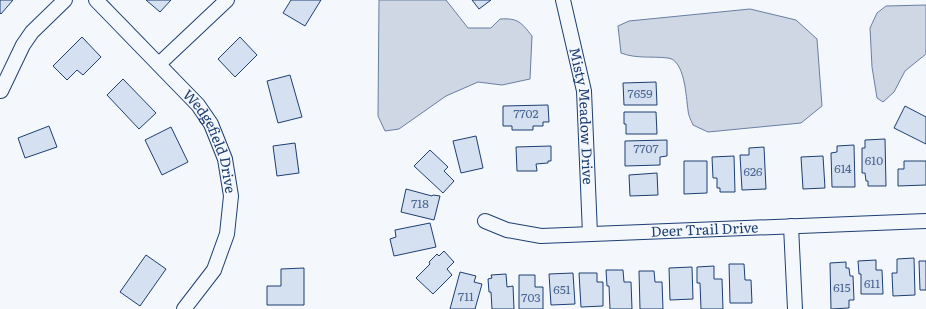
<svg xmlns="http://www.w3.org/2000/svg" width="926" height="309" font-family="Literata,serif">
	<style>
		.water { fill: #cfd7e4; stroke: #687fa3 }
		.building { fill: #d5e0f0; stroke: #1d3f73 }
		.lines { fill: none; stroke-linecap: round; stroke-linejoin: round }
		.minor-casing { stroke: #1d3f73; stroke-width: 16 }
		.minor { stroke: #f4f7fb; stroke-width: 14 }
		.labels { text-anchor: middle; stroke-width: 3; stroke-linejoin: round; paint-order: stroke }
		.number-label { font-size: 12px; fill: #4b6792 }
		.street-label { font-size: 14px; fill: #1d3f73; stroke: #f4f7fb }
	</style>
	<rect width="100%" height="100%" fill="#f4f7fb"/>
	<g class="water">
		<path d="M379 0H446L468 28H491L500 19C518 18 521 22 532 36L530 79 502 85 478 82 446 96 399 129 385 131 378 116Z"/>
		<polygon points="926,5 926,54 905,71 894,92 883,102 877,98 872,67 870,28 877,13 886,6"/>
		<path d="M750 9 796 20 817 39 822 106 801 123 708 132 693 125C691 120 688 115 688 110 686 97 685 60 668 58 651 56 637 59 621 53L618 26 629 21Z"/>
	</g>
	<g class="building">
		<polygon points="0,0 13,0 1,14 0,13"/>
		<polygon points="146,0 171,0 160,12"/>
		<polygon points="291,0 321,0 305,26 283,13"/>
		<polygon points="472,0 491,0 479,9"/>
		<polygon points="82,37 101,57 83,75 77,70 67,80 53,66"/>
		<polygon points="240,37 257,55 235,77 218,59"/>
		<polygon points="290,75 302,117 278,123 267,81"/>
		<polygon points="123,79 156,113 139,129 107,95"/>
		<polygon points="656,82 657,105 624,105 623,83"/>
		<polygon points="548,105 549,122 543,122 543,126 533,126 533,130 512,130 512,126 503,126 503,106"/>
		<polygon points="905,106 926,117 926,144 894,128"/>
		<polygon points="624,112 656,112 657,134 626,134 626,124 624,124"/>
		<polygon points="49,126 57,147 25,158 18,138"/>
		<polygon points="171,127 188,162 162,175 145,140"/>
		<polygon points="476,136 483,168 461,173 453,141"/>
		<polygon points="885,139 886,186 868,186 868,181 866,181 865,173 862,173 862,148 865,148 865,140"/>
		<polygon points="667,140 667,156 660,157 660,165 625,166 625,141"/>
		<polygon points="295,143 299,173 277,176 273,146"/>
		<polygon points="854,145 855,187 832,187 831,153 837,152 837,146"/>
		<polygon points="551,146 551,161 548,161 548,163 536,164 537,171 517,171 516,147"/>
		<polygon points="764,147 766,189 742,190 740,155 749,155 749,148"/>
		<polygon points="430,150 448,167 444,171 454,181 443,193 414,166"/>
		<polygon points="734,156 735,192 720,192 720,188 717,188 717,178 713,178 712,157"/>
		<polygon points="823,156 825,188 803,189 801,157"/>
		<polygon points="684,161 707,161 707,193 684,194"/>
		<polygon points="904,161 926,161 926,185 898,186 898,169 904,169"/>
		<polygon points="657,173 658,195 630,196 629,175"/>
		<polygon points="406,189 432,196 433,195 440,196 434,220 401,212"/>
		<polygon points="430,223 436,247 394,256 390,239 396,237 395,230"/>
		<polygon points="444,251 454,262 447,269 452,275 433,294 416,278 430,264 429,262 437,254 439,256"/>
		<polygon points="146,255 166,269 140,306 120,292"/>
		<polygon points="914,258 915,295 893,296 892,273 897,273 897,259"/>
		<polygon points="876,260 876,270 882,270 883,294 861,294 861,274 859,274 858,261"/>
		<polygon points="919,261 926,261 926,290 920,290"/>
		<polygon points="846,262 846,268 849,268 850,276 853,276 854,300 849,300 849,308 831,309 830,263"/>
		<polygon points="729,264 744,264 745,280 751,280 752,303 730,303"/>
		<polygon points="714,266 714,279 722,279 723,309 701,309 700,283 697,283 697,267"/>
		<polygon points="692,267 693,299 670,300 669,268"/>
		<polygon points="304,268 304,305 267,305 267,286 281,286 281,269"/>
		<polygon points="606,270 623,270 624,282 631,282 632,309 610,309 609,286 607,286"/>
		<polygon points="639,271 654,271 655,282 662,282 663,309 640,309"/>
		<polygon points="460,272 476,276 474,282 482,284 475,309 450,309"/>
		<polygon points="573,273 575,304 551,305 549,274"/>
		<polygon points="579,273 597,273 597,282 603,282 603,306 581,307"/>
		<polygon points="506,274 507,287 513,286 514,309 492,309 491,292 489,292 488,279 492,278 491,275"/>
		<polygon points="519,275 535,275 535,287 543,287 543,309 519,309"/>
	</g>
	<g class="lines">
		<defs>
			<g id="minor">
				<path id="s1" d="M96 0 198 105 211 124 225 159 231 196 227 234 214 270 184 309"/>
				<path id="s2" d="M563 0 584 91 590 234"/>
				<polyline points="159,64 227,0"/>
				<polyline points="1,91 23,45 32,32 65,0"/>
				<path id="s3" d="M485 221 507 230 541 236 926 221"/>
				<polyline points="791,226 795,309"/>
			</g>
		</defs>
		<use href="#minor" class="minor-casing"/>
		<use href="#minor" class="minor"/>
	</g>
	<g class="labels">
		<g class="number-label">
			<text x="640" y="98">7659</text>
			<text x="526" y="118">7702</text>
			<text x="646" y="153">7707</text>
			<text x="874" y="165">610</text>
			<text x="843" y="173">614</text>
			<text x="753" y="176">626</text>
			<text x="420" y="208">718</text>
			<text x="872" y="288">611</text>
			<text x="842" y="292">615</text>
			<text x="562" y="294">651</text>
			<text x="466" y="301">711</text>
			<text x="531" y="302">703</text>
		</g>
		<g class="street-label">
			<text dy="5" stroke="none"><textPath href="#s2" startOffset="118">Misty Meadow Drive</textPath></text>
			<text dy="5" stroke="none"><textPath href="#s1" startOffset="185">Wedgefield Drive</textPath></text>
			<text dy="5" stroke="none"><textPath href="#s3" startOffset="222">Deer Trail Drive</textPath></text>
		</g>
	</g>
</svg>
